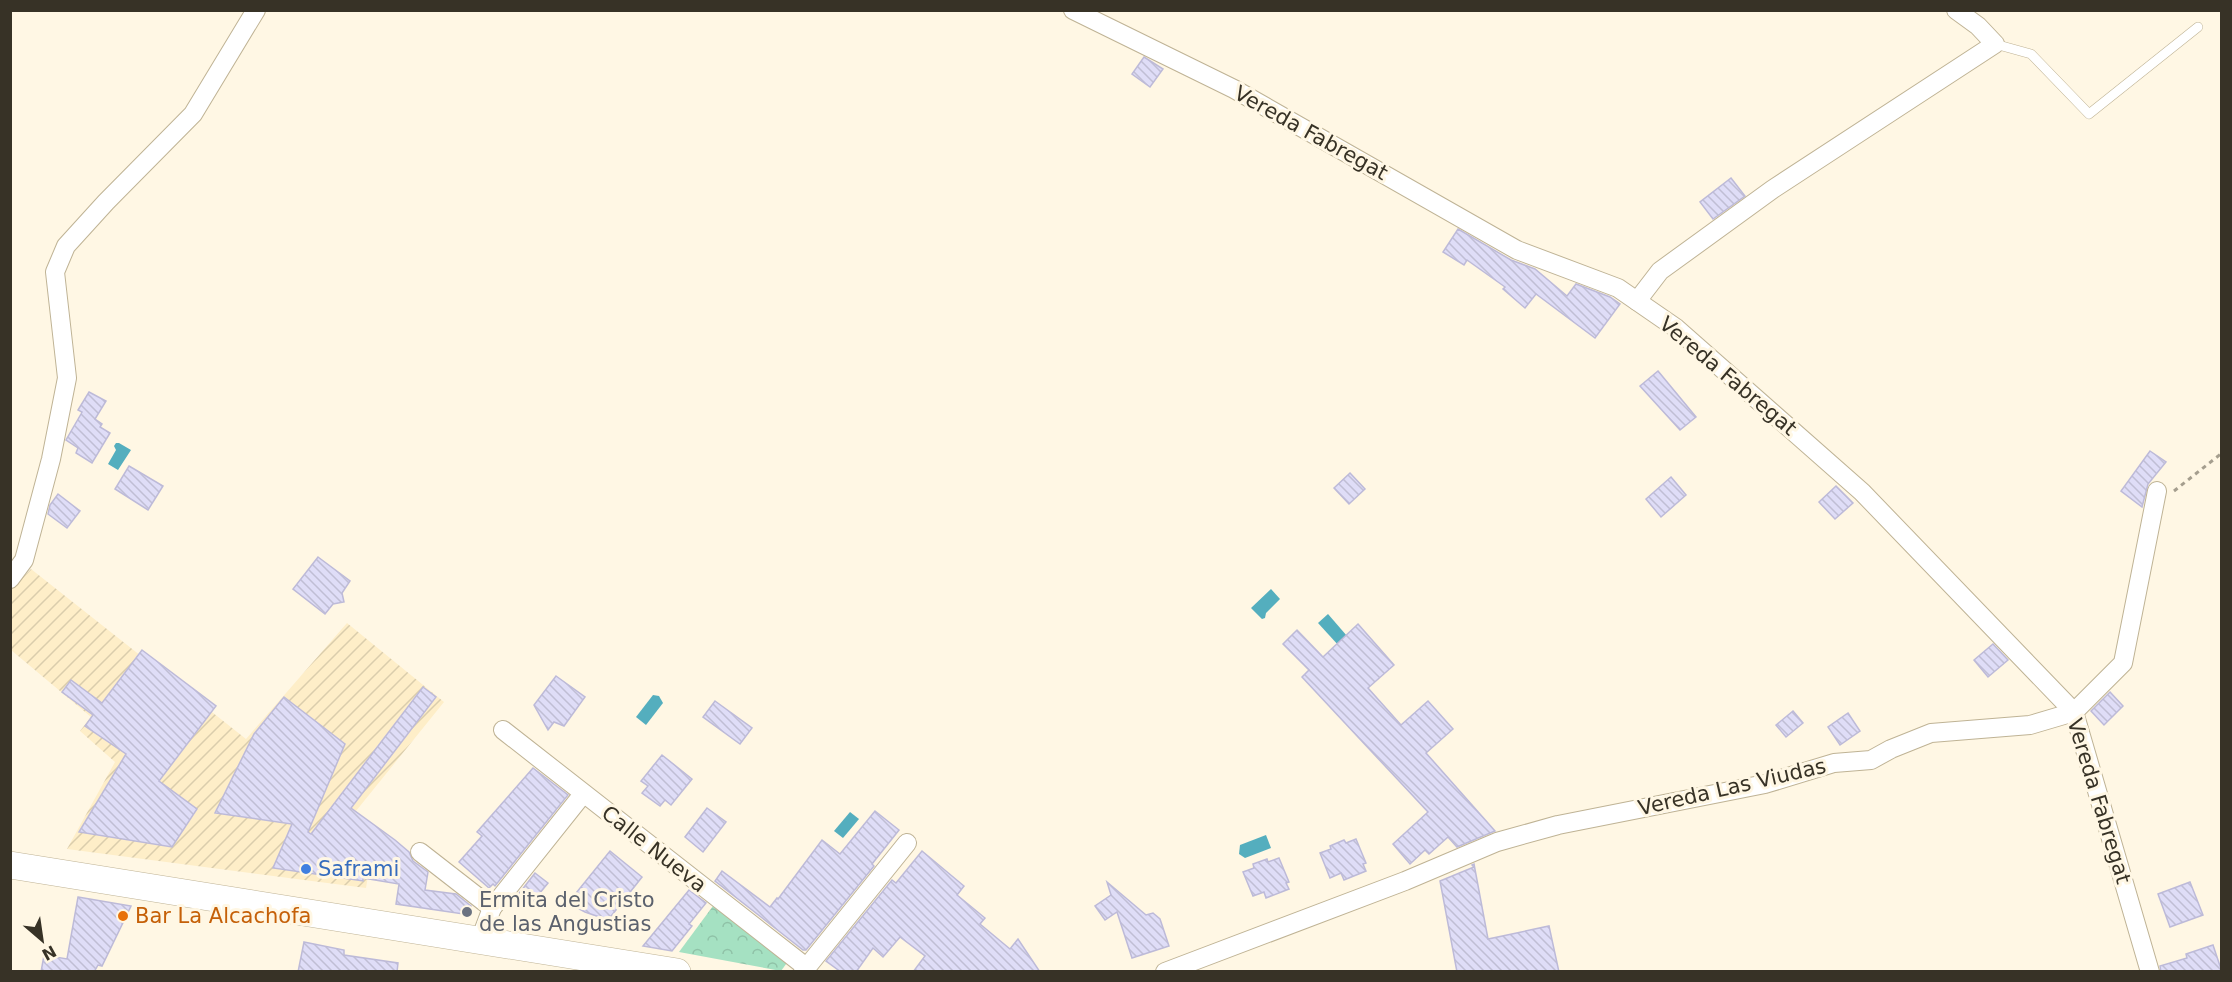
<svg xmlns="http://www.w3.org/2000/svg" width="2232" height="982" font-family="'DejaVu Sans',sans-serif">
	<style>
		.industrial { fill: url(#industrial-furrows) }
		.park { fill: url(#park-crowns) }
		.water { fill: #54aebe }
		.building { fill: url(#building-back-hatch); stroke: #bdbad8; stroke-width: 1.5 }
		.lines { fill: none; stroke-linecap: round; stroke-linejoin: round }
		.lane-casing { stroke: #bfb395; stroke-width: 10 }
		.street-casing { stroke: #bfb395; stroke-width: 20 }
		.primary-casing { stroke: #bfb395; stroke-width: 28 }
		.path { stroke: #a59e8e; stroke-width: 3; stroke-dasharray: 4.5 4.5; stroke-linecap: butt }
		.lane { stroke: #fff; stroke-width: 9 }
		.street { stroke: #fff; stroke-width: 18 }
		.primary { stroke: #fff; stroke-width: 27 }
		.shop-dot { fill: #3f7fe0; stroke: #fff7e4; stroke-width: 2 }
		.worship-dot { fill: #6b7280; stroke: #fff7e4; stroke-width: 2 }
		.food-dot { fill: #e8710a; stroke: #fff7e4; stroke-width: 2 }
		.labels { text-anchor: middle; stroke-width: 6; stroke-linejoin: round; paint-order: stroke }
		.street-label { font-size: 21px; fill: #373226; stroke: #fff7e4 }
		.shop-label { font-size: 21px; fill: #366cbe; stroke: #fff7e4; text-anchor: start }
		.worship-label { font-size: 21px; fill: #5b616d; stroke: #fff7e4; text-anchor: start }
		.food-label { font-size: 21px; fill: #c56008; stroke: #fff7e4; text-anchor: start }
	</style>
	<defs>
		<pattern id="industrial-furrows" width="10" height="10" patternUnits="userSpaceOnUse" patternTransform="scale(1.5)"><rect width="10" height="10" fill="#feeec8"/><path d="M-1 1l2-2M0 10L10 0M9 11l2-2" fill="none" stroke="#dacdac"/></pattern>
		<pattern id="park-crowns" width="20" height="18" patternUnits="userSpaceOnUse" patternTransform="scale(1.5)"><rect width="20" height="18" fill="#a5e1c2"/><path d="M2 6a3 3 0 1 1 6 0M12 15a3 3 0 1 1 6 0" fill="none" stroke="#8fc2a7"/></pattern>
		<pattern id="building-back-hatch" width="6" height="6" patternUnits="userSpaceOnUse" patternTransform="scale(1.5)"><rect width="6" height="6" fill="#dfddf7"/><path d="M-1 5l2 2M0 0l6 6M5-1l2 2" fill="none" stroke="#c0bed4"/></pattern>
	</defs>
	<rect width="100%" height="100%" fill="#fff7e4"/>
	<polygon class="industrial" points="31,569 246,739 347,623 444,702 356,811 376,828 366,888 67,849 115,762 80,731 91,717 11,650 10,591"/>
	<polygon class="park" points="713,906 789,960 781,971 679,952"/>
	<g class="water">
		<polygon points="116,443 119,443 131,450 118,470 108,464 116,450 114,446"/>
		<polygon points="1271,589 1280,599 1266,613 1265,618 1262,619 1251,608"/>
		<polygon points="1328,614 1347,636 1339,646 1318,623"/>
		<polygon points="653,695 659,696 663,703 646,725 636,717"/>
		<polygon points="850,812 859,819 843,838 834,831"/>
		<polygon points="1266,835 1271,848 1245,858 1239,854 1240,845"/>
	</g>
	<g class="building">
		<polygon points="1144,57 1163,69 1150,87 1132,74"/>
		<polygon points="1731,178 1745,196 1713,219 1700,202"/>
		<polygon points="1458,229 1511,260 1535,269 1567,296 1576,284 1610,297 1620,304 1595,338 1536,294 1525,308 1503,289 1505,287 1467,260 1464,265 1443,252"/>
		<polygon points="1658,371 1696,417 1680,430 1640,386"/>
		<polygon points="89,392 106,401 95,419 102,424 100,427 110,433 92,463 76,453 78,448 66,440 81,414 82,412 78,410"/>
		<polygon points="2150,451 2166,462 2148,484 2142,507 2121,491"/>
		<polygon points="129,466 163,486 148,510 115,489"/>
		<polygon points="1350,473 1365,489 1349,504 1334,488"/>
		<polygon points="1671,477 1686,495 1661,517 1646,499"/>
		<polygon points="1836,486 1853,503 1835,519 1819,502"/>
		<polygon points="58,494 80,511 67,528 48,514 50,505"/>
		<polygon points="318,557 350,581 342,593 344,602 333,604 325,614 293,589"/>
		<polygon points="1358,624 1394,665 1368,688 1401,725 1428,701 1453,729 1426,753 1495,831 1457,847 1448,837 1429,854 1425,850 1410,864 1393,844 1428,812 1302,677 1309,670 1283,644 1297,630 1323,657"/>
		<polygon points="1993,644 2008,660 1988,677 1974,660"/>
		<polygon points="142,650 216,706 159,781 197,809 172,847 79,832 126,754 85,726 93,715 62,692 71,680 102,703"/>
		<polygon points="556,676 585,697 564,726 554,722 548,730 534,705"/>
		<polygon points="423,687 436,697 351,808 395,840 409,852 413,861 428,872 425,890 456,894 471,906 470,915 396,904 399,884 363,878 363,881 273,868 292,824 215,813 254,734 284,697 345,744 308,832 311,834"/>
		<polygon points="2110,692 2123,706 2104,725 2091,711"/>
		<polygon points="715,701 752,728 740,744 703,717"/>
		<polygon points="1793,711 1803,723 1786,737 1776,725"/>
		<polygon points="1848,713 1860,731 1840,745 1828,727"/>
		<polygon points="662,755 692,779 671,805 665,800 660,806 642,793 648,786 641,781"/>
		<polygon points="533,768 568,795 495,886 493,884 489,888 459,862 482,836 477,832"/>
		<polygon points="707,808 726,822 703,852 685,837"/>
		<polygon points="875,811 899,830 872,864 874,866 806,950 803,950 715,881 722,871 770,907 777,898 778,899 822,840 840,854"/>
		<polygon points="1356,839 1366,863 1363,864 1366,871 1344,880 1341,873 1330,878 1320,853 1331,849 1330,846 1344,840 1346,843"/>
		<polygon points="610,851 642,877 608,920 585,912 568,903"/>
		<polygon points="922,851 964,886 957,895 985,918 980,924 1010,949 1018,939 1040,972 913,972 925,956 900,937 883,957 873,948 856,972 841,972 826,961 892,880 896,883"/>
		<polygon points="1279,858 1289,882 1286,883 1289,889 1266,898 1264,892 1253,896 1243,872 1254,868 1253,864 1267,859 1268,862"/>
		<polygon points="1474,864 1488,939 1549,926 1559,972 1457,972 1440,881 1474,867 1472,865"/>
		<polygon points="535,873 548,883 529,906 514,900"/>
		<polygon points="1107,882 1146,915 1153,913 1160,919 1169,946 1132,958 1117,912 1105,920 1095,906 1111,895"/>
		<polygon points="2190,882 2203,915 2170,927 2158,894"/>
		<polygon points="689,890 706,903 689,924 692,926 672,951 643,946"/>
		<polygon points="78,897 131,906 102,966 98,965 94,972 41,972 44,955 67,959"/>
		<polygon points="304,942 344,950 344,955 398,963 397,972 298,972"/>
		<polygon points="2213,945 2222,972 2161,972 2160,966 2187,958 2186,954"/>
	</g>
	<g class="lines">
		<defs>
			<polyline id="lane" points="1995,44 2031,54 2089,114 2198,27"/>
			<g id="street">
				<polyline points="1073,10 1234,89 1517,250 1618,288 1676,328 1862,492 2074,712 2150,972"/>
				<polyline points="1637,301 1660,271 1773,189 1995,44 1978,26 1956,10"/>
				<polyline points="10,579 24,560 51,459 67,378 55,272 66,246 106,202 193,114 256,10"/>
				<polyline points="503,730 806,967"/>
				<polyline points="420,852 492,908"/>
				<polyline points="480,940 492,908 583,794"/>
				<polyline points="803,972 907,843"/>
				<polyline points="1165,972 1405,881 1497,842 1558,825 1765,784 1834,763 1871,760 1891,749 1931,733 2030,725 2074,712 2123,663 2157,491"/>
			</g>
			<polyline id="primary" points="10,865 677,972"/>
		</defs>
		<use href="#lane" class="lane-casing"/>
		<use href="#street" class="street-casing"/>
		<use href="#primary" class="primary-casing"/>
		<polyline class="path" points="2174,491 2222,453"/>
		<use href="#lane" class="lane"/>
		<use href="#street" class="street"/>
		<use href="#primary" class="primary"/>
	</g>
	<circle class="shop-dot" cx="306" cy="869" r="6"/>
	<circle class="worship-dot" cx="467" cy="912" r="6"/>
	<circle class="food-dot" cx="123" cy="916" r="6"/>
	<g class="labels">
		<g class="street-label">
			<text transform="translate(1311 133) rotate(29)" y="7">Vereda Fabregat</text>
			<text transform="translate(1728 376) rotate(40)" y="7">Vereda Fabregat</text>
			<text transform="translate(1732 787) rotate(-13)" y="7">Vereda Las Viudas</text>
			<text transform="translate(2099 801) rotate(73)" y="7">Vereda Fabregat</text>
			<text transform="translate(654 849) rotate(38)" y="7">Calle Nueva</text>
		</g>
		<g class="shop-label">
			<text x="318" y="876">Saframi</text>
		</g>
		<g class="worship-label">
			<text x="479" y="907">Ermita del Cristo<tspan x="479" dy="24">de las Angustias</tspan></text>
		</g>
		<g class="food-label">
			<text x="135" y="923">Bar La Alcachofa</text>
		</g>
	</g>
	<rect width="2232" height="982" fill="none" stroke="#373226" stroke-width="24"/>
	<g transform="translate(42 940) rotate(151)" stroke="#fff7e4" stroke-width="4.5" paint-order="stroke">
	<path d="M0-4.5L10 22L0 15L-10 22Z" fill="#373226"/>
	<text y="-9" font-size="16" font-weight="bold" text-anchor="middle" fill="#373226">N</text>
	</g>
</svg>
